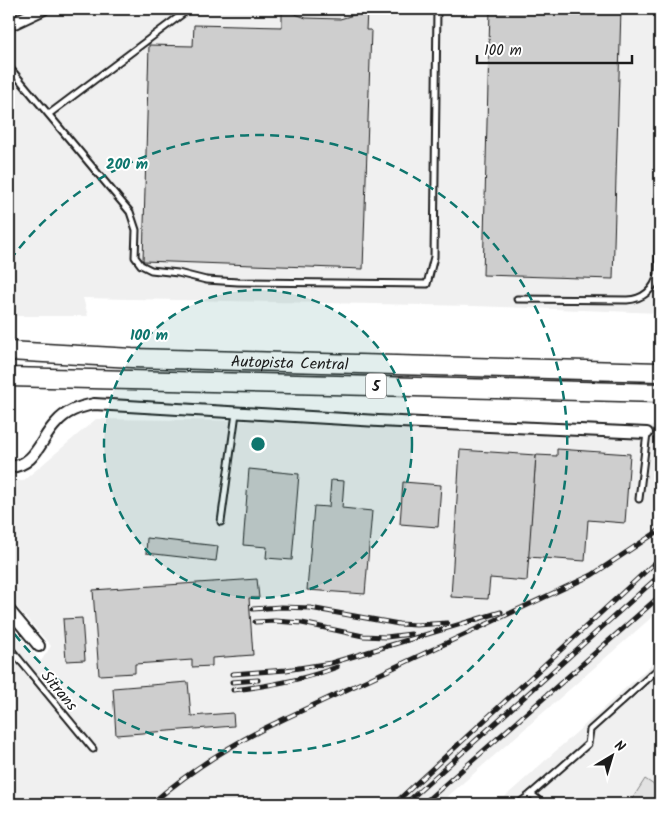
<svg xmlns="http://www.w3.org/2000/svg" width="669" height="813" font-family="Kalam,sans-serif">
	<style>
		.built { fill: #f0f0f0 }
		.green { fill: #e2e2e2; stroke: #7f7f7f }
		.building { fill: #cecece; stroke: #1c1c1c }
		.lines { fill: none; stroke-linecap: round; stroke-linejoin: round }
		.service-casing { stroke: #1c1c1c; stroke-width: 9 }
		.minor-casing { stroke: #1c1c1c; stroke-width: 14 }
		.tertiary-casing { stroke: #1c1c1c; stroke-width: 15 }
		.motorway-casing { stroke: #1c1c1c; stroke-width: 21 }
		.service { stroke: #fff; stroke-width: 5 }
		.minor { stroke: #fff; stroke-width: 10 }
		.tertiary { stroke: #fff; stroke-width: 11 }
		.motorway { stroke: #fff; stroke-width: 18 }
		.rail-casing { stroke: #1c1c1c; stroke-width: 5 }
		.rail { stroke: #fff; stroke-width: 3; stroke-dasharray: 9; stroke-linecap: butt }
		.ring { fill: none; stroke: #0f766e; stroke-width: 2.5; stroke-dasharray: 9 6 }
		.labels { text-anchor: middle; stroke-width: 4; stroke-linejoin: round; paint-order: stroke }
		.shield { fill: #fff; stroke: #606060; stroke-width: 1 }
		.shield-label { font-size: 15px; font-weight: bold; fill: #1c1c1c }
		.street-label { font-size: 16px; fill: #1c1c1c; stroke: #fff }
		.centre { fill: #0f766e; stroke: #fff; stroke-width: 2.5 }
		.ring-label { font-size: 15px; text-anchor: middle; font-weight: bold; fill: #0f766e; stroke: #fff; stroke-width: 4; stroke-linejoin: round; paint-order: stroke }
	</style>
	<rect width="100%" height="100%" fill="#fff"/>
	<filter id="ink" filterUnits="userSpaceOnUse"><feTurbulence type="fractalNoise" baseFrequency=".02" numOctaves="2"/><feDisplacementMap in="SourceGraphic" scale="10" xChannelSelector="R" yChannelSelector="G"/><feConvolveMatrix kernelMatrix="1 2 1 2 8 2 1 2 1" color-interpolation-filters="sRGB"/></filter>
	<g filter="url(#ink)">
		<g class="built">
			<polygon points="9,9 660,9 660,313 473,306 83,298 88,316 9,316"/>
			<polygon points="96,419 660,426 660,610 439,804 9,804 9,625 41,661 51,646 9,598 9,480 23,481"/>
			<polygon points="660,657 660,804 497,804"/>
		</g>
		<polygon class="green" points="645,779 660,789 660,804 629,804"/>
		<g class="building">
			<polygon points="282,9 306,18 340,19 367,11 366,30 371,30 363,269 143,261 149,45 193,46 194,25 282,27"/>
			<polygon points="490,9 621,9 613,279 483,275"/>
			<polygon points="557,449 630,454 625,523 588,520 585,561 528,557 536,455 557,456"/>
			<polygon points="460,450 536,455 527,581 490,578 488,599 451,597"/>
			<polygon points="249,469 299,474 292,560 266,558 267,547 243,545"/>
			<polygon points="331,480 344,481 342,508 372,511 365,594 307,590 314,506 329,507"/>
			<polygon points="403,482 441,485 438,527 400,524"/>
			<polygon points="147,538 218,546 216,561 146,553"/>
			<polygon points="257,579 259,598 249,598 253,655 212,658 212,666 192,667 192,660 135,664 135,673 99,675 93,590"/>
			<polygon points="82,618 85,660 66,661 63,619"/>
			<polygon points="188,682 191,716 233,713 234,726 116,735 113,688"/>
		</g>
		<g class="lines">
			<defs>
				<g id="service">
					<polyline points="9,67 130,212 136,230 135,257 141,265 151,270 178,273 206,280 238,282 427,284 434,257 437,9"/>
					<polyline points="49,114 189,9"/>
					<path d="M517 299 627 300C643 299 654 290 658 274L660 194"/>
					<polyline points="639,499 647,433"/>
					<polyline points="221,522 236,413"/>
					<polyline points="9,647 93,749"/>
					<polyline points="518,804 531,794"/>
					<polyline points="543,804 531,794 588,744 590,730 660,667"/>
				</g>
				<g id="minor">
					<path d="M9 467C36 466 40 439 56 423 66 411 79 407 94 404L378 421 647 433"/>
					<polyline points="9,610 39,646"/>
				</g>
				<polyline id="tertiary" points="9,25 43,9"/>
				<g id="motorway">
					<path id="s1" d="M9 351 132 358 660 372"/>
					<polyline points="9,377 660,393"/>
				</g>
			</defs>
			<use href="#service" class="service-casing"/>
			<use href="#minor" class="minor-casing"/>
			<use href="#tertiary" class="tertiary-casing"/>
			<use href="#motorway" class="motorway-casing"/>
			<use href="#service" class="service"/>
			<use href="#minor" class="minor"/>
			<use href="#tertiary" class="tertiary"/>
			<use href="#motorway" class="motorway"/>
			<defs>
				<g id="rail">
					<polyline points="253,609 281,607 310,608 399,624 416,625 447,623"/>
					<polyline points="255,622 275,621 302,623 363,636 386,637 411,634"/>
					<polyline points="232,674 286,670 331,663 501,612"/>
					<polyline points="232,682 258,680"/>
					<path d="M233 690C269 686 303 680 337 667"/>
					<path d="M151 804C192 769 236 741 286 718L592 575 660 530"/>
					<polyline points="394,804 660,558"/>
					<polyline points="405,804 660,575"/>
					<polyline points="423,804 660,596"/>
				</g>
			</defs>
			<use href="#rail" class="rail-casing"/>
			<use href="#rail" class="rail"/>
		</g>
	</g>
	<circle cx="258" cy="444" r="154" fill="#0f766e" fill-opacity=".12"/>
	<g class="ring">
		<circle cx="258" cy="444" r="154"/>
		<path d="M10 260A309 309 0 1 1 10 628"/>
	</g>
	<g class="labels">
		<rect class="shield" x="366" y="373.5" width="20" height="25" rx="4"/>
		<g class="shield-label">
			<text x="376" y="391">5</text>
		</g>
		<g class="street-label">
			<text dy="6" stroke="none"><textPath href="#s1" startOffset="281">Autopista Central</textPath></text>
			<text transform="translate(60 690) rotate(50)" y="6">Sitrans</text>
		</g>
	</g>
	<circle cx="258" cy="444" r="8" class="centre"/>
	<g class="ring-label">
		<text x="127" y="169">200 m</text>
		<text x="149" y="340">100 m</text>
	</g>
	<rect width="669" height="813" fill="none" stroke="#fff" stroke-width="30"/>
	<rect x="15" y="15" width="639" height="783" fill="none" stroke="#1c1c1c" stroke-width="2" filter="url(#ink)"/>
	<g transform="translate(612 756) rotate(38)" stroke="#ffffff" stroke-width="4" paint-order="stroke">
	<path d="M0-4L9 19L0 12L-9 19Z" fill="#1c1c1c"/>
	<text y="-8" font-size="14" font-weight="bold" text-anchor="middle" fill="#1c1c1c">N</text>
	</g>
	<path d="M477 55v8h155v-8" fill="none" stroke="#1c1c1c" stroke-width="2.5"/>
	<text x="484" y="55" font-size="15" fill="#1c1c1c" stroke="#ffffff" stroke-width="4" paint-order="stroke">100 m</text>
</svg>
